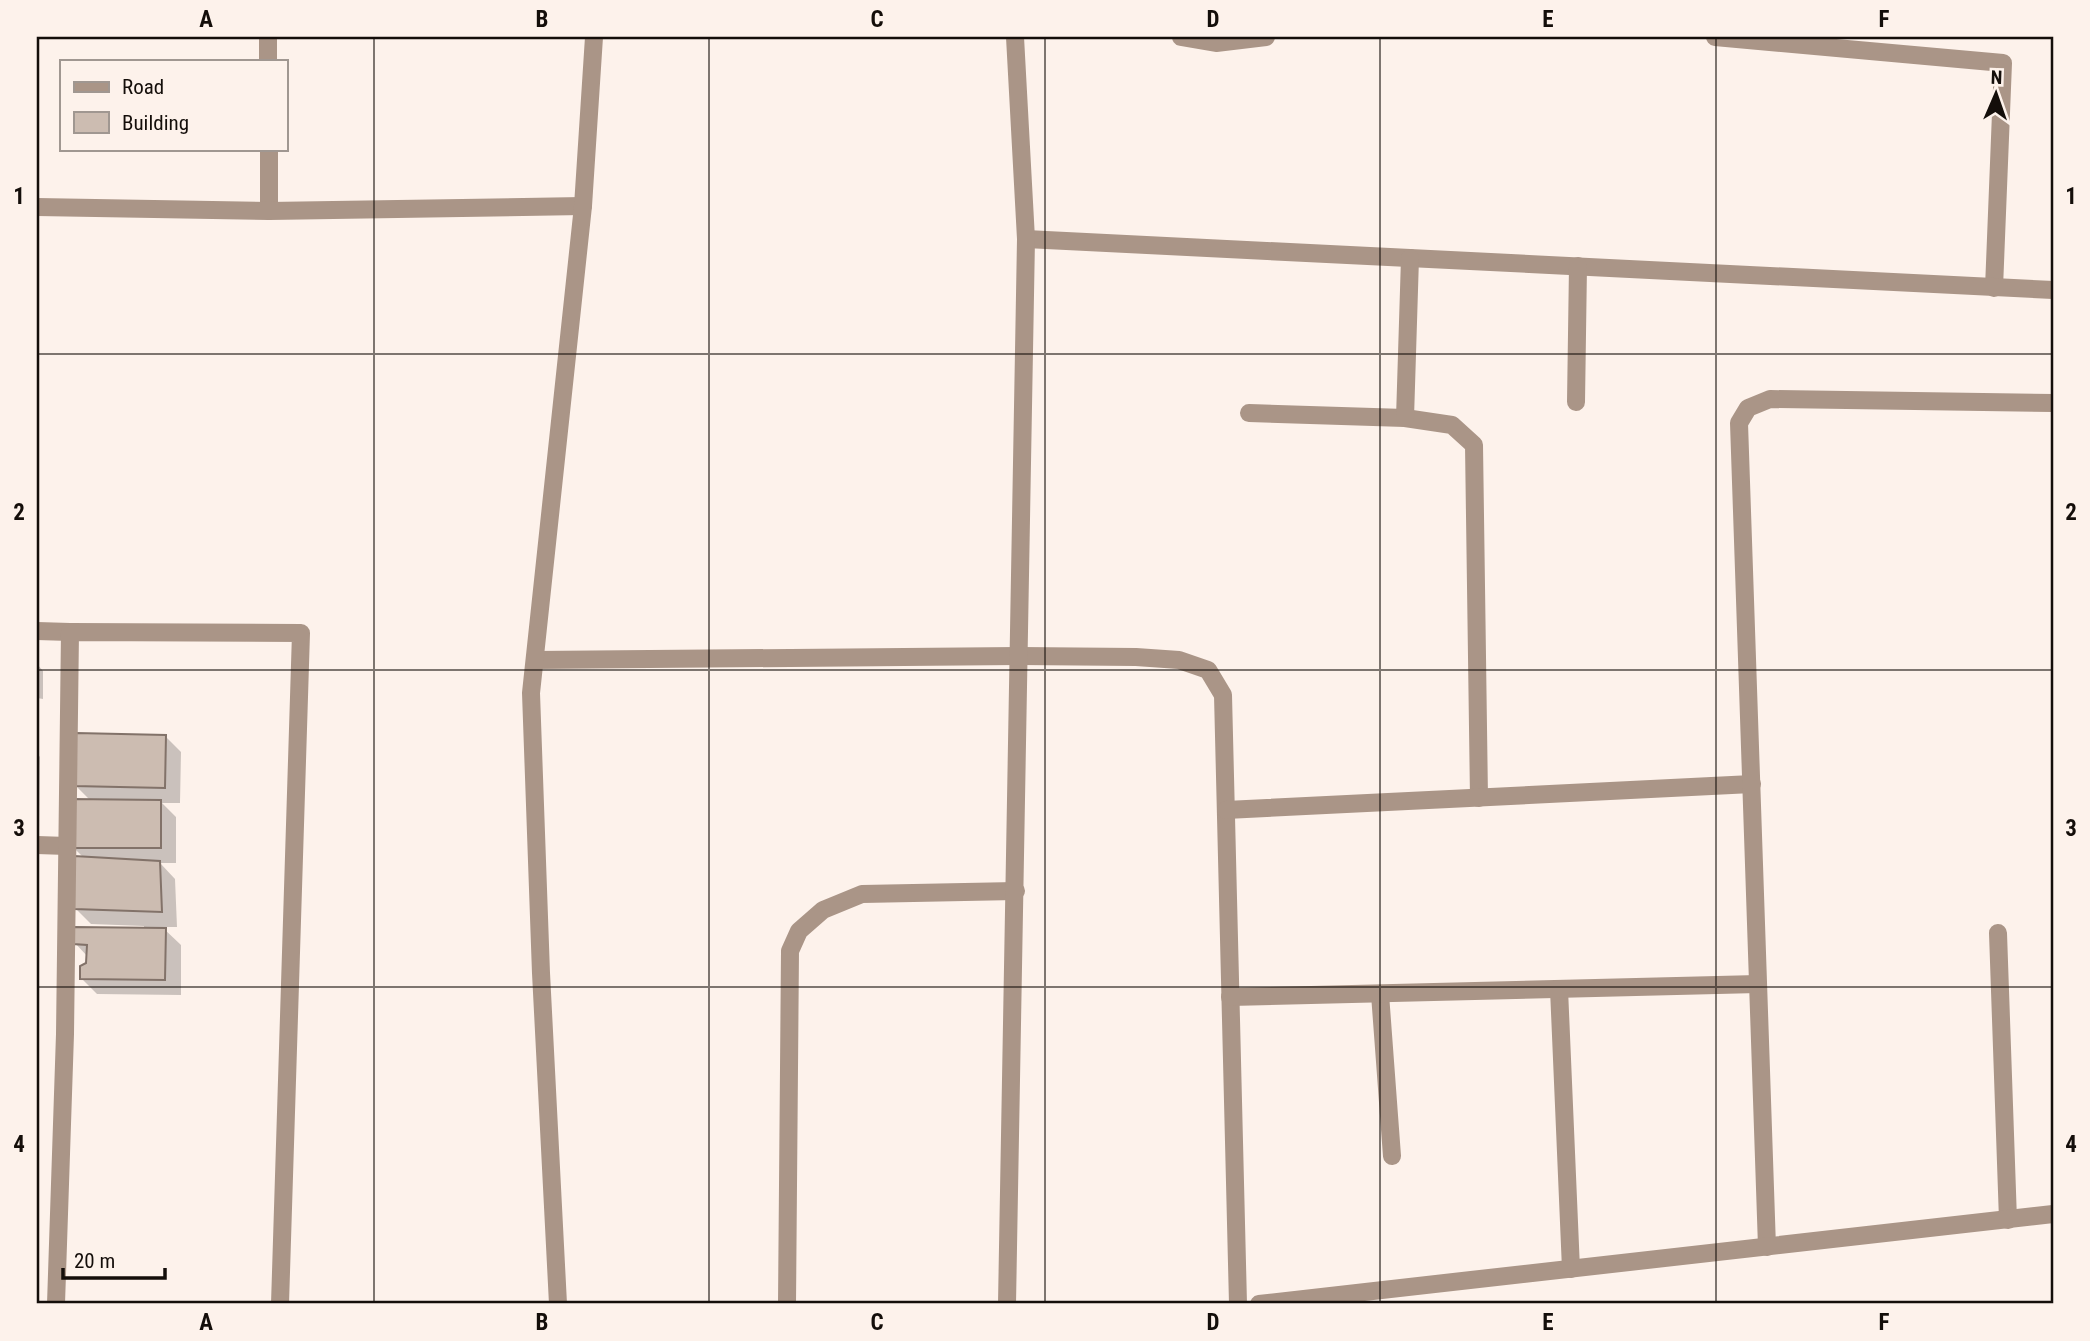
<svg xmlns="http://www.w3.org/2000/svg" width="2090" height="1341" font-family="'Roboto Condensed',sans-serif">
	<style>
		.shadow { fill: #0003 }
		.building { fill: #ccbcb1; stroke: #827269; stroke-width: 2 }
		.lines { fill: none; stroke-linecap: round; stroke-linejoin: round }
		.minor { stroke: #aa9587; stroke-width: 18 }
		.grid { fill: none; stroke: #140e0a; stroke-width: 2; stroke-opacity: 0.55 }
		.neatline { fill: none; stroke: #140e0a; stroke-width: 2.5 }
		.grid-label { font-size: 23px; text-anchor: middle; font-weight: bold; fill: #140e0a }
	</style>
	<rect width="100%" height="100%" fill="#fdf2eb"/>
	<g class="shadow">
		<polygon points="37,664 43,671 43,699 37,698"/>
		<polygon points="165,736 181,752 180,803 162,803 176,817 176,863 160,863 175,879 177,927 162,927 181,945 181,995 97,994 81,978 88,964 88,957 75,943 144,929 144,926 91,924 75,908 84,858 73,847 91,801 76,786"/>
		<polygon points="37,753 40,757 39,838 37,838"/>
	</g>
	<g class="building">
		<polygon points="76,733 166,735 165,788 74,786"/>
		<polygon points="71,799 161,800 161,848 71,848"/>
		<polygon points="74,856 160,861 162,912 74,909"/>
		<polygon points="74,927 166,928 165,980 80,979 80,966 86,963 87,945 73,944"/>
	</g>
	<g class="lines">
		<g class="minor">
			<polyline points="268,37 268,61"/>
			<polyline points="1181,37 1216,43 1266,37"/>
			<polyline points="1715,37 2003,63 1994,288"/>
			<polyline points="269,149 269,211"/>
			<polyline points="37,207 269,211 583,206"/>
			<polyline points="1026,239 2053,290"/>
			<polyline points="1576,402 1578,266"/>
			<polyline points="1249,413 1405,418 1452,425 1474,445 1479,798"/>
			<polyline points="1405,418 1410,258"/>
			<polyline points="37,631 70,632"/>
			<polyline points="535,660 1020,656 1136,657 1179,660 1208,670 1223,695 1238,1304"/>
			<polyline points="1226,810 1752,784"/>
			<polyline points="37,845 67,846"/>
			<polyline points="1998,933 2008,1220"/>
			<polyline points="1559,989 1571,1269"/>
			<polyline points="1380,994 1392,1156"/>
			<polyline points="1230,997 1758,984"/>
			<polyline points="1767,1247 1739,423 1748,408 1770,399 2053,403"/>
			<polyline points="56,1304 65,1034 70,632 301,633 280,1304"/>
			<polyline points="558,1304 541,973 531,693 583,206 594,37"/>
			<polyline points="787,1304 790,951 799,931 823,910 862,894 1016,891"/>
			<polyline points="1007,1304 1026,239 1015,37"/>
			<polyline points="1259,1304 2053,1214"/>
		</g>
	</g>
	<path class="grid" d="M374 37V1304M709 37V1304M1045 37V1304M1380 37V1304M1716 37V1304M37 354H2053M37 670H2053M37 987H2053"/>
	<rect width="2090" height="1341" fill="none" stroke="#fdf2eb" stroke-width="77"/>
	<rect x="60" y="60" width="228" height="91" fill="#fdf2eb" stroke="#a09791" stroke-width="2"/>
	<rect x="74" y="82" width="35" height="10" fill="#aa9587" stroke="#a09791" stroke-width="2"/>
	<text x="122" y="94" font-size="21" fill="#140e0a">Road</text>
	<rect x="74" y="112" width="35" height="21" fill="#ccbcb1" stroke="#a09791" stroke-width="2"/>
	<text x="122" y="130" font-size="21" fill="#140e0a">Building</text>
	<g transform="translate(1996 94) rotate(2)" stroke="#fdf2eb" stroke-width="5" paint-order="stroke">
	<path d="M0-5L12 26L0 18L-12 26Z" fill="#140e0a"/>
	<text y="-10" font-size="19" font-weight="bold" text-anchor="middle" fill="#140e0a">N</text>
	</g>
	<path d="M63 1268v10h102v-10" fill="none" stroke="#140e0a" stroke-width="3.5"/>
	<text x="74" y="1268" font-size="21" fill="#140e0a" stroke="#fdf2eb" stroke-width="5" paint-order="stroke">20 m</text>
	<rect x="38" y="38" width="2014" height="1264" class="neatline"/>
	<g class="grid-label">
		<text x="206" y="27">A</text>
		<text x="542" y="27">B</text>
		<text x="877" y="27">C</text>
		<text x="1213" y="27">D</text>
		<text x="1548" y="27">E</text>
		<text x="1884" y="27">F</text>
		<text x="19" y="204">1</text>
		<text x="2071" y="204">1</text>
		<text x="19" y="520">2</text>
		<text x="2071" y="520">2</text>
		<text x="19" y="836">3</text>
		<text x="2071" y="836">3</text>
		<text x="19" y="1152">4</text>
		<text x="2071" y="1152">4</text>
		<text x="206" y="1330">A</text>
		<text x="542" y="1330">B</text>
		<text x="877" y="1330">C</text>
		<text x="1213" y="1330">D</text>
		<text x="1548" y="1330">E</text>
		<text x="1884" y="1330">F</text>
	</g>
</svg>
